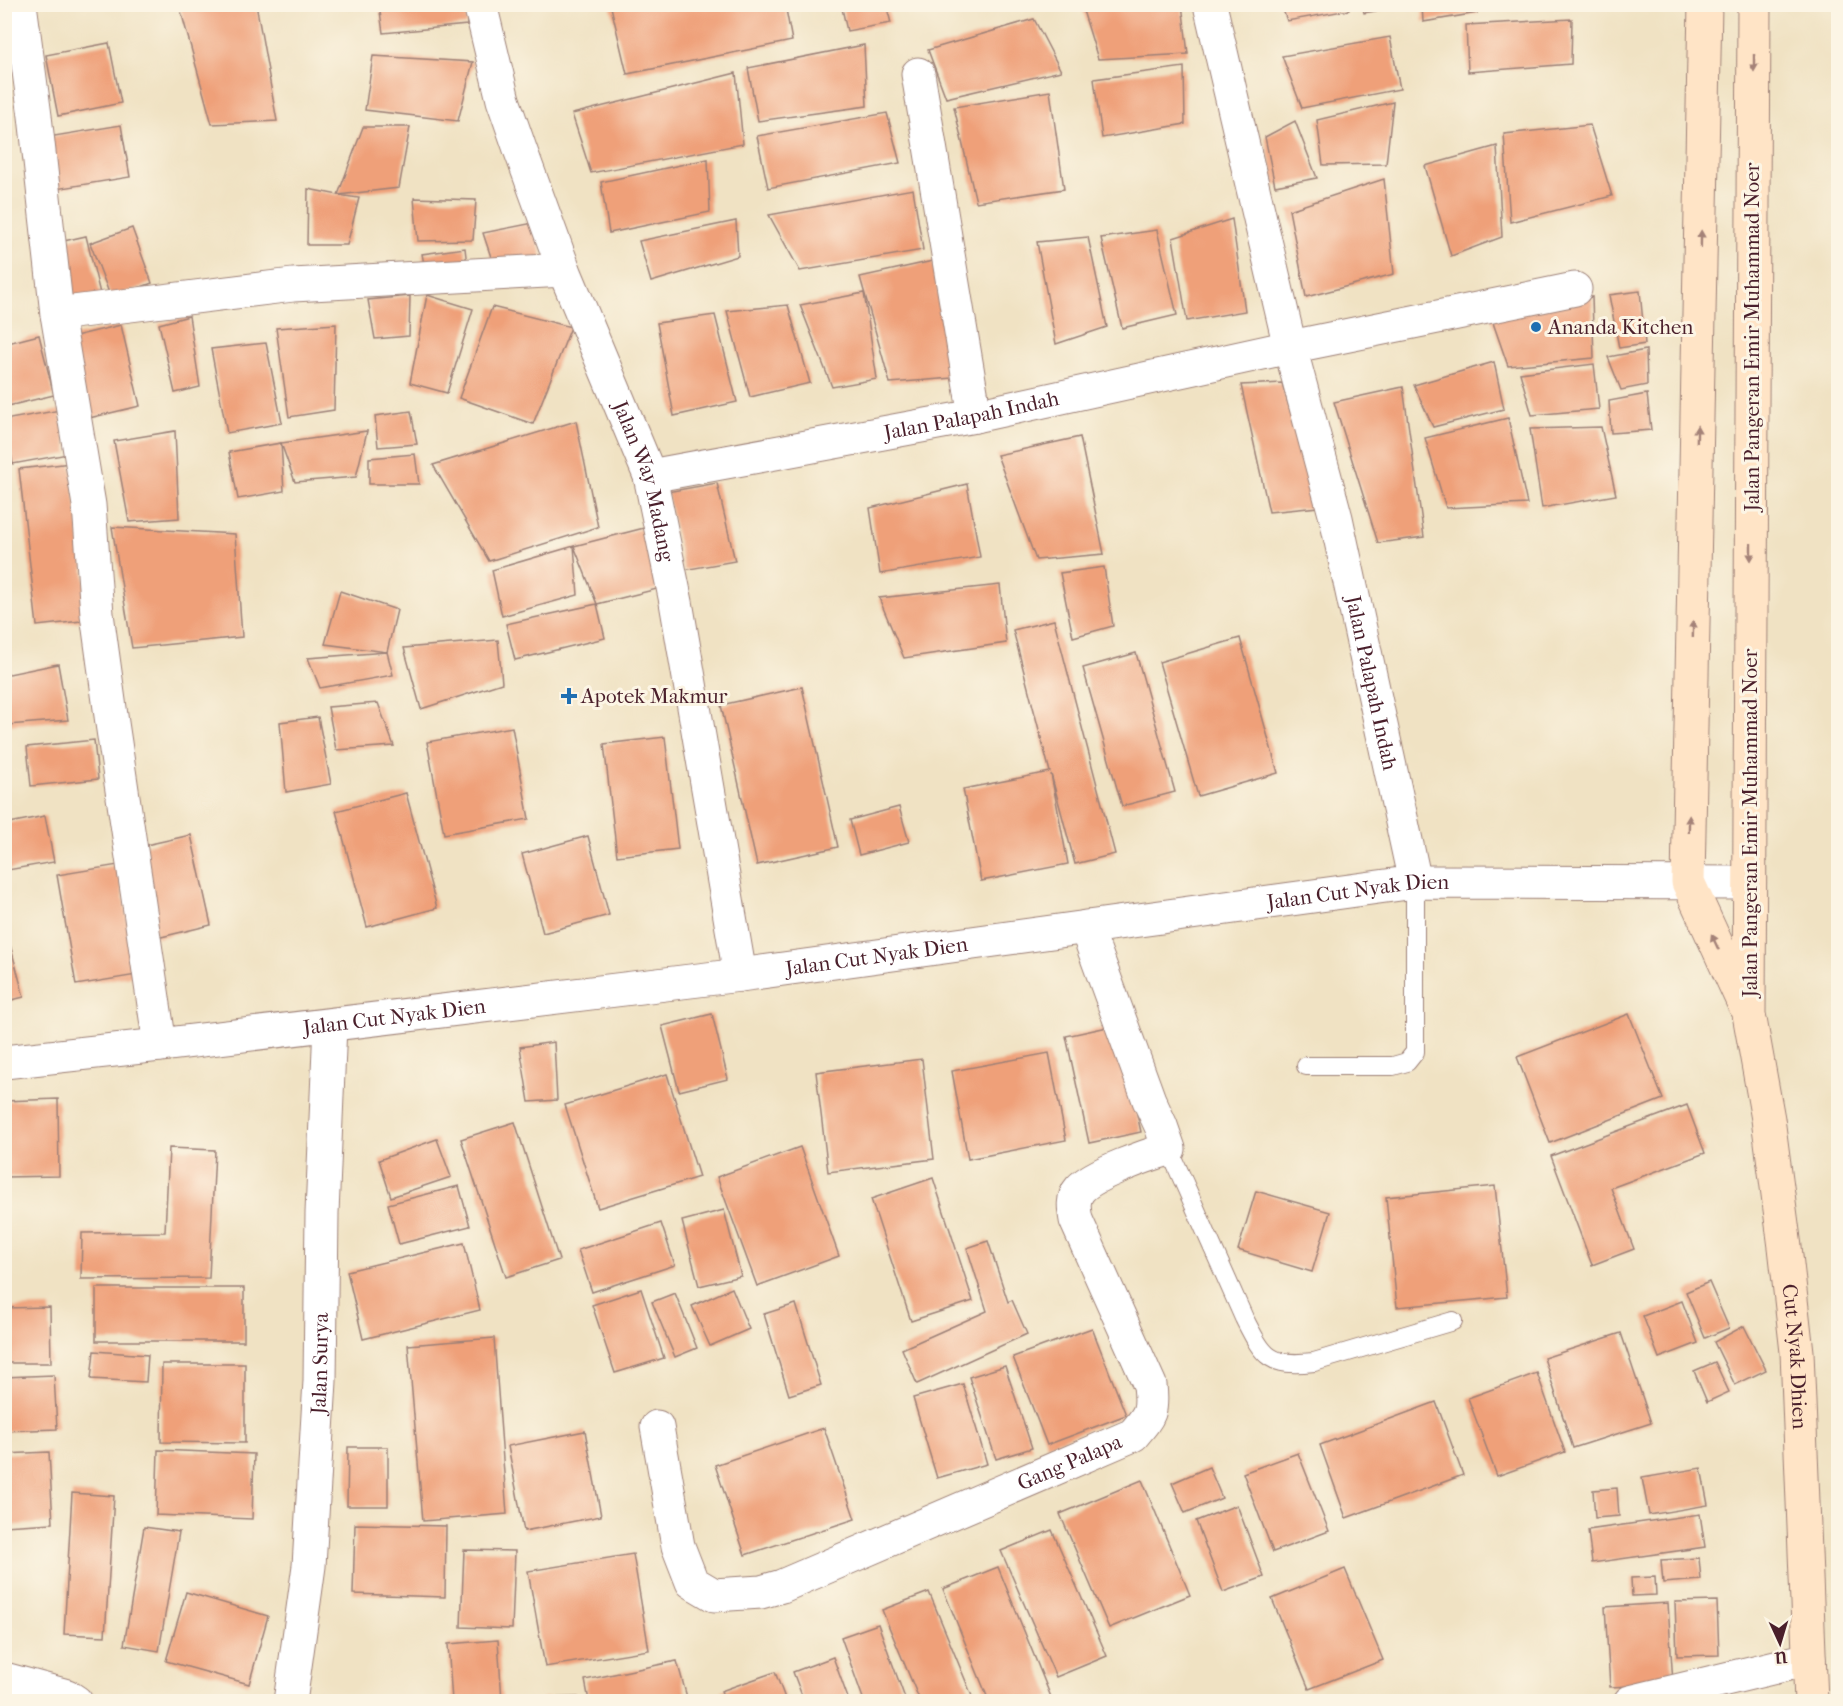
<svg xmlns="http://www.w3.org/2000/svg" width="1843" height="1706" font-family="'IM FELL French Canon',serif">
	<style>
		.building { fill: #efa079 }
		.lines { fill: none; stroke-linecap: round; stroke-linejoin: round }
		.service-casing { stroke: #9d8077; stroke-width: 20 }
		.minor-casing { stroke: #9d8077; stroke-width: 35 }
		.tertiary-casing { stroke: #9d8077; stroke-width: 35 }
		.secondary-casing { stroke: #9d8077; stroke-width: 35 }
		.service { stroke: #fff; stroke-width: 18 }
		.minor { stroke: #fff; stroke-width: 33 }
		.tertiary { stroke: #fff; stroke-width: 33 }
		.secondary { stroke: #ffe4c6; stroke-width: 33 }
		.oneway { fill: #a48278 }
		.poi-dot { fill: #1f6fb2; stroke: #fcf5e5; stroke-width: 2 }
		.labels { text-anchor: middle; stroke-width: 6; stroke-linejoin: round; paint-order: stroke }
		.poi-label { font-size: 21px; fill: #4a1f2b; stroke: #fcf5e5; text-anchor: start }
		.street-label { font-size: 21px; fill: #4a1f2b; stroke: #fcf5e5 }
	</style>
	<rect width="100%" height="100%" fill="#fcf5e5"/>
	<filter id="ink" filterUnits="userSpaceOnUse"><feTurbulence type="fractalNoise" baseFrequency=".0167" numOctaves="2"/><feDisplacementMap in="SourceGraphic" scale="12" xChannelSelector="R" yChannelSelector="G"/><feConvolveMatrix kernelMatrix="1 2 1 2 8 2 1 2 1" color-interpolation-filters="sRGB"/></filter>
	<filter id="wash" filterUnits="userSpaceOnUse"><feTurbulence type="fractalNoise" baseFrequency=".008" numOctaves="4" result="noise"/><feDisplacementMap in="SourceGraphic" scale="24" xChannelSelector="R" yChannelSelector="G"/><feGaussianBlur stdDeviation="1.35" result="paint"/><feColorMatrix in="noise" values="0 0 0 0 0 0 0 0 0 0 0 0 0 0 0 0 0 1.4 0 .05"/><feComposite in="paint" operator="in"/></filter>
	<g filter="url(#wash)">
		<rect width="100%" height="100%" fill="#f0e2c3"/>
		<g id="blocks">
			<g class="building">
				<polygon points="179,4 256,4 277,121 212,124"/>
				<polygon points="379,4 466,4 467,25 383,33"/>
				<polygon points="642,4 785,4 792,41 627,74 611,7"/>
				<polygon points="841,4 886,4 891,23 847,31"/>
				<polygon points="1081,4 1182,4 1188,54 1098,59"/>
				<polygon points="1281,4 1348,4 1349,10 1287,21"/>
				<polygon points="1362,4 1399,4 1400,7 1364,13"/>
				<polygon points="1422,4 1477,4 1477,13 1423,22"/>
				<polygon points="1493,4 1573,4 1574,6 1494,10"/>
				<polygon points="1034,19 1061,71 946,98 928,50"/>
				<polygon points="1572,19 1571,64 1468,72 1466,25"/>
				<polygon points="1390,37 1400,89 1302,108 1282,56"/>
				<polygon points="109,43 121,103 58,116 46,55"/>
				<polygon points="864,45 867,106 758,121 748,68"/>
				<polygon points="373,56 473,62 458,121 365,110"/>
				<polygon points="1184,67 1185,124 1102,138 1094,79"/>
				<polygon points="736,73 743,144 591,173 572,114"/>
				<polygon points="1050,91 1064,189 976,202 954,107"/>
				<polygon points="4,102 12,138 4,140"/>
				<polygon points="1393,102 1386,164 1323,165 1317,120"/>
				<polygon points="887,113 900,163 768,188 757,136"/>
				<polygon points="1295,121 1317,178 1275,186 1265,137"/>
				<polygon points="121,125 130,177 56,189 48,137"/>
				<polygon points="1590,125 1612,196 1510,222 1504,134"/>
				<polygon points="363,127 410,127 399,188 338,195 359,198 347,245 307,245 308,189 338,195"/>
				<polygon points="1497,146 1502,237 1451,256 1425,166"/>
				<polygon points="708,159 710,212 609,233 601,182"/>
				<polygon points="1384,179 1394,274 1306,297 1289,210"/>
				<polygon points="913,189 923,250 800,271 769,215"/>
				<polygon points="414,198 476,200 473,240 418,241"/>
				<polygon points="1232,219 1245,311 1187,321 1173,238"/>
				<polygon points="736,221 738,256 651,282 639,241"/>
				<polygon points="533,223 542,257 493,263 483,233"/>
				<polygon points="132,228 152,283 111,298 90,243"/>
				<polygon points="1157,230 1177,315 1122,328 1101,238"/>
				<polygon points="86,236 102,302 71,309 55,243"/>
				<polygon points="1088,237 1107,327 1056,344 1037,242"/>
				<polygon points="465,248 467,265 425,269 422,254"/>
				<polygon points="933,261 953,378 890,383 860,277"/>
				<polygon points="1640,291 1645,344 1619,348 1609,295"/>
				<polygon points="864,293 877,379 832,387 800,305"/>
				<polygon points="427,295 473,309 447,393 410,383"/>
				<polygon points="410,296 409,336 375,339 368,300"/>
				<polygon points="1592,297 1594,358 1508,366 1490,314"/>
				<polygon points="788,305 810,383 750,397 727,311"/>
				<polygon points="492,307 571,327 533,424 459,398"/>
				<polygon points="715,315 737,402 674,416 657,323"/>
				<polygon points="189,316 200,387 175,393 159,324"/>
				<polygon points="336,324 334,410 289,417 276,328"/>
				<polygon points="121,325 140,406 89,418 71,337"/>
				<polygon points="39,335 54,395 4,407 4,344"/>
				<polygon points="266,343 282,423 227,433 211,349"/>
				<polygon points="1646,350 1647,385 1621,390 1608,357"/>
				<polygon points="1494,362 1504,409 1433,427 1414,385"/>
				<polygon points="1594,364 1599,409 1532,415 1520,373"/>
				<polygon points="1282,383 1318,507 1269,512 1241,385"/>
				<polygon points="1403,387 1424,537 1378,543 1334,402"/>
				<polygon points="1647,394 1651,430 1611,433 1609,401"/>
				<polygon points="60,410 68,454 13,464 4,420"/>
				<polygon points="411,411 417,444 378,447 375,416"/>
				<polygon points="1508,418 1527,504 1446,508 1425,438"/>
				<polygon points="576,421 598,527 489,561 433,465"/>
				<polygon points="1601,427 1616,495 1542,508 1530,429"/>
				<polygon points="175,431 179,518 129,522 114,441"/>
				<polygon points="367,431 356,477 295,482 281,443"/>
				<polygon points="1080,437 1104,554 1036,560 997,455"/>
				<polygon points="281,443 284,491 238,499 229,452"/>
				<polygon points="415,454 419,484 369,484 369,458"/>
				<polygon points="71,463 90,620 37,626 19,469"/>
				<polygon points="717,483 735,561 684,570 667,492"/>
				<polygon points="967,484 980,557 880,574 870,508"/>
				<polygon points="112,527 235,534 242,637 132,648"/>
				<polygon points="648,527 657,589 597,604 574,546 578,595 502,616 492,570 574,546"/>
				<polygon points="1104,567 1113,626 1073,637 1060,573"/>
				<polygon points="1000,585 1006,643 904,658 879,598"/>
				<polygon points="340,591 397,610 387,652 393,675 320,688 308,658 387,652 325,644"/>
				<polygon points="597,604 605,638 515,660 506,624"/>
				<polygon points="1054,620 1115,854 1075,864 1051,774 1068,864 981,881 963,789 1050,772 1013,630"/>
				<polygon points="1240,638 1278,773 1198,796 1159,662"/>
				<polygon points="498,640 502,683 421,709 404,648"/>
				<polygon points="1136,653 1175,792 1122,806 1083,668"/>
				<polygon points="58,664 68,720 8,725 4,717 4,675"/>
				<polygon points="802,687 838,847 757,865 721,705"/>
				<polygon points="378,703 394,746 336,750 328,707"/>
				<polygon points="318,717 331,784 286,792 280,722"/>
				<polygon points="512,727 529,819 444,834 427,742"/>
				<polygon points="665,737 678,849 617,856 604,744"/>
				<polygon points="94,740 98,779 31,786 27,747"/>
				<polygon points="406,793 437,908 367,927 336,811"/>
				<polygon points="899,807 909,842 859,855 850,820"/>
				<polygon points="45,816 54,862 8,870 4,853 4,824"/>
				<polygon points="191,835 211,925 157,938 137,847"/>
				<polygon points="588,836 609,915 543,933 522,854"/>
				<polygon points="118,865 137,975 76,985 57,875"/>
				<polygon points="4,922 24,997 4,1002"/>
				<polygon points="712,1014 728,1079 679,1091 662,1026"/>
				<polygon points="1629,1014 1663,1099 1550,1143 1517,1057"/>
				<polygon points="1117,1025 1141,1132 1089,1143 1066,1036"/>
				<polygon points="554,1042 557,1100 529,1102 520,1047"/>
				<polygon points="1049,1053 1066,1140 968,1159 952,1071"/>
				<polygon points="922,1059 934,1159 828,1172 816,1072"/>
				<polygon points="667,1074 699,1177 598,1208 565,1105"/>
				<polygon points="58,1099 59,1176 4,1177 4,1101"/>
				<polygon points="1687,1105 1705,1153 1611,1188 1634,1249 1592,1265 1551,1156"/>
				<polygon points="515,1122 559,1260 506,1277 461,1139"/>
				<polygon points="437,1139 451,1177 391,1197 379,1160"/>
				<polygon points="800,1147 839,1256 757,1286 717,1177"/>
				<polygon points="169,1148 215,1150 209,1278 81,1279 82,1233 165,1232"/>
				<polygon points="933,1178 973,1301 911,1321 871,1199"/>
				<polygon points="459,1186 470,1226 399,1244 388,1204"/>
				<polygon points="1495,1186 1507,1297 1397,1307 1386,1197"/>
				<polygon points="1256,1191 1330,1212 1312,1272 1238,1250"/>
				<polygon points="724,1210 741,1276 699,1286 682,1221"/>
				<polygon points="661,1223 675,1265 592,1292 578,1250"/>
				<polygon points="988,1241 1008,1302 1012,1300 1027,1334 917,1384 902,1349 987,1311 967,1248"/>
				<polygon points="464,1243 480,1310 363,1339 347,1271"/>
				<polygon points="1709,1282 1729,1328 1705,1338 1686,1292"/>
				<rect x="96" y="1288" width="148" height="53"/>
				<polygon points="732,1288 749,1329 710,1346 692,1306"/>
				<polygon points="641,1289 664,1358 615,1373 592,1305"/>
				<polygon points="675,1293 697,1348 675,1357 652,1302"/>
				<polygon points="1682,1301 1698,1343 1659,1358 1643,1316"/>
				<polygon points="796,1304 821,1385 789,1395 764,1314"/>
				<polygon points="50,1307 51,1363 4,1363 4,1308"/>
				<polygon points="1744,1326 1766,1370 1735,1385 1714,1342"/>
				<polygon points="1092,1328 1126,1415 1047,1445 1013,1357"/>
				<polygon points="1621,1333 1651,1423 1573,1448 1544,1358"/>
				<polygon points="494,1338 507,1514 423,1521 408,1345"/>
				<polygon points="94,1351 148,1355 146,1382 91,1379"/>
				<polygon points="1715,1362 1729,1392 1707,1402 1694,1371"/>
				<polygon points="162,1364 245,1364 245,1443 161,1442"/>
				<polygon points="1005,1366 1032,1448 996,1459 969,1377"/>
				<polygon points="1537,1373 1565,1452 1497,1476 1468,1398"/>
				<polygon points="54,1375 57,1429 4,1431 4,1377"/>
				<polygon points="963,1384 987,1464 937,1478 913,1398"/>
				<polygon points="1436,1402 1463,1475 1346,1518 1320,1445"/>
				<polygon points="824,1428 855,1519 745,1555 715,1465"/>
				<polygon points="585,1431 601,1516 524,1531 508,1446"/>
				<polygon points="348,1447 388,1447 388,1506 347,1506"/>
				<polygon points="158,1450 254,1454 252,1519 156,1515"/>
				<polygon points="49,1452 53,1523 4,1526 4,1454"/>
				<polygon points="1298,1453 1329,1531 1273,1552 1243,1473"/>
				<polygon points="1209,1467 1222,1498 1185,1513 1172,1483"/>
				<polygon points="1701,1468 1708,1505 1649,1515 1642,1478"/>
				<polygon points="1142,1480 1190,1595 1109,1628 1060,1514"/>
				<polygon points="1617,1488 1619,1516 1595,1518 1593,1490"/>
				<polygon points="72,1493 114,1496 105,1636 64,1634"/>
				<polygon points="1237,1505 1264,1577 1223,1592 1196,1521"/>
				<polygon points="1700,1514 1705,1547 1592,1563 1588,1530"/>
				<polygon points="355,1524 446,1526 445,1597 353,1594"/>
				<polygon points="144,1527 179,1532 159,1651 124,1645"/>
				<polygon points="1052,1530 1107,1656 1056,1677 1001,1551"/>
				<polygon points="464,1550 515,1551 512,1629 461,1627"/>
				<polygon points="633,1554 649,1650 545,1667 528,1571"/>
				<polygon points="1699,1558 1701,1580 1663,1583 1661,1560"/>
				<polygon points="998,1567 1051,1697 1039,1701 989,1701 943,1589"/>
				<polygon points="1345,1569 1383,1660 1309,1689 1272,1599"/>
				<polygon points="1655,1577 1656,1595 1632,1596 1631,1578"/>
				<polygon points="186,1592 268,1616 249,1684 166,1661"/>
				<polygon points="929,1592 974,1701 920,1701 882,1610"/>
				<polygon points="1717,1601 1719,1655 1677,1656 1675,1602"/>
				<polygon points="1668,1603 1673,1684 1610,1687 1605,1607"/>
				<polygon points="878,1624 906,1701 864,1701 841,1637"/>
				<polygon points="498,1640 502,1701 452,1701 448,1644"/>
				<polygon points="833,1657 849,1701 804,1701 793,1672"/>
				<polygon points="677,1661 688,1701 589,1701 585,1680"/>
				<polygon points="775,1672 786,1701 725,1701 721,1691"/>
				<polygon points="578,1697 579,1701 543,1701 543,1698"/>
			</g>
		</g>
	</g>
	<g filter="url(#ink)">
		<use href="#blocks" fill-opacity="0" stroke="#9d8077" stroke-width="1.5"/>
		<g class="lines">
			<defs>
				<g id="service">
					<polyline points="1306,1066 1393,1066 1407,1062 1415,1052 1415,882"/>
					<path d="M1169 1149 1244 1318C1264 1357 1268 1367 1314 1362L1453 1321"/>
				</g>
				<g id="minor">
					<polyline points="20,4 35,116 57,314 89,505 97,614 112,723 160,1045"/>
					<path id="s1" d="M480 4 503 100 520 149 564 270 650 476 676 602 740 975"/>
					<path id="s2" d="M1211 9 1290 347 1336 518 1415 882"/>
					<polyline points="918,74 975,416"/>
					<polyline points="57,314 293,285 564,270"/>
					<path id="s3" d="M650 476 975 416 1290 347 1575 289"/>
					<path id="s4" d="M657 1427 678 1546 692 1582 714 1595 761 1592 782 1586 1133 1435C1150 1415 1153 1412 1150 1385L1076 1220C1074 1209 1072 1198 1080 1189 1093 1174 1148 1155 1169 1149L1161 1126 1149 1100 1086 927"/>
					<polyline points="4,1679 67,1696 76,1702"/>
					<path id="s5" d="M290 1702 309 1566 320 1381 322 1213 330 1025"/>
					<polyline points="1630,1702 1809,1659"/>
				</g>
				<g id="tertiary">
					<path id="s6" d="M4 1062 160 1045 740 975 1415 882 1749 883"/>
				</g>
				<g id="secondary">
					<polyline points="1705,4 1688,882 1744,1004"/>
					<path id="s7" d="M1754 4 1749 1014 1768 1119 1785 1247 1797 1352 1811 1702"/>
				</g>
			</defs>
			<use href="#service" class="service-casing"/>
			<use href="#minor" class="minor-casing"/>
			<use href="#tertiary" class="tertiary-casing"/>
			<use href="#secondary" class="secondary-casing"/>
			<use href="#service" class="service"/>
			<use href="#minor" class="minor"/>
			<use href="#tertiary" class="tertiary"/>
			<use href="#secondary" class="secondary"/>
		</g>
		<defs><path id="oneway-solid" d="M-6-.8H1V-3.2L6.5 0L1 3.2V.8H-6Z" transform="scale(1.5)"/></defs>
		<g class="oneway">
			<use href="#oneway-solid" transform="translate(1754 63) rotate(90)"/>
			<use href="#oneway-solid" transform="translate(1701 239) rotate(-89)"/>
			<use href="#oneway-solid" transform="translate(1697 434) rotate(-89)"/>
			<use href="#oneway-solid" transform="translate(1751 552) rotate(90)"/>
			<use href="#oneway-solid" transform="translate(1693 629) rotate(-89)"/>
			<use href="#oneway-solid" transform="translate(1689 824) rotate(-89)"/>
			<use href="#oneway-solid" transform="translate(1715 942) rotate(-115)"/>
		</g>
	</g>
	<g class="poi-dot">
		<circle cx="1536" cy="327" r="6"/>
		<path d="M566 687h6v6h6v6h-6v6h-6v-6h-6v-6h6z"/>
	</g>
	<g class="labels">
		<g class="poi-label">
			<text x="1548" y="334">Ananda Kitchen</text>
			<text x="581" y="703">Apotek Makmur</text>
		</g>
		<g class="street-label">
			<text transform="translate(1752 337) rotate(-90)" y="7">Jalan Pangeran Emir Muhammad Noer</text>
			<text dy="7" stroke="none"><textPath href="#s3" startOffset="327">Jalan Palapah Indah</textPath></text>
			<text dy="7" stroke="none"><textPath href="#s1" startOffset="506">Jalan Way Madang</textPath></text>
			<text dy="7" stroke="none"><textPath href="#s2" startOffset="693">Jalan Palapah Indah</textPath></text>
			<text transform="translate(1750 823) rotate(-90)" y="7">Jalan Pangeran Emir Muhammad Noer</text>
			<text dy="7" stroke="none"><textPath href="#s6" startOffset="1365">Jalan Cut Nyak Dien</textPath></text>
			<text dy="7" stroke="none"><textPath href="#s6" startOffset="879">Jalan Cut Nyak Dien</textPath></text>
			<text dy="7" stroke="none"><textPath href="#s6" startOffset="393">Jalan Cut Nyak Dien</textPath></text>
			<text dy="7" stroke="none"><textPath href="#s7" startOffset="1356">Cut Nyak Dhien</textPath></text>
			<text dy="7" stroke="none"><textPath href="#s5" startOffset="340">Jalan Surya</textPath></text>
			<text dy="7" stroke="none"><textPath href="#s4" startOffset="567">Gang Palapa</textPath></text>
		</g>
	</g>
	<rect width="1843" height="1706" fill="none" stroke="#fcf5e5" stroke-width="24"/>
	<g transform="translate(1780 1643) rotate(176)" stroke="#fcf5e5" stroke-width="4.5" paint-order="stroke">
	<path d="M0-4.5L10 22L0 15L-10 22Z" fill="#4a1f2b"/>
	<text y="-9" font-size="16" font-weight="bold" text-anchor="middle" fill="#4a1f2b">U</text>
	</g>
</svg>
